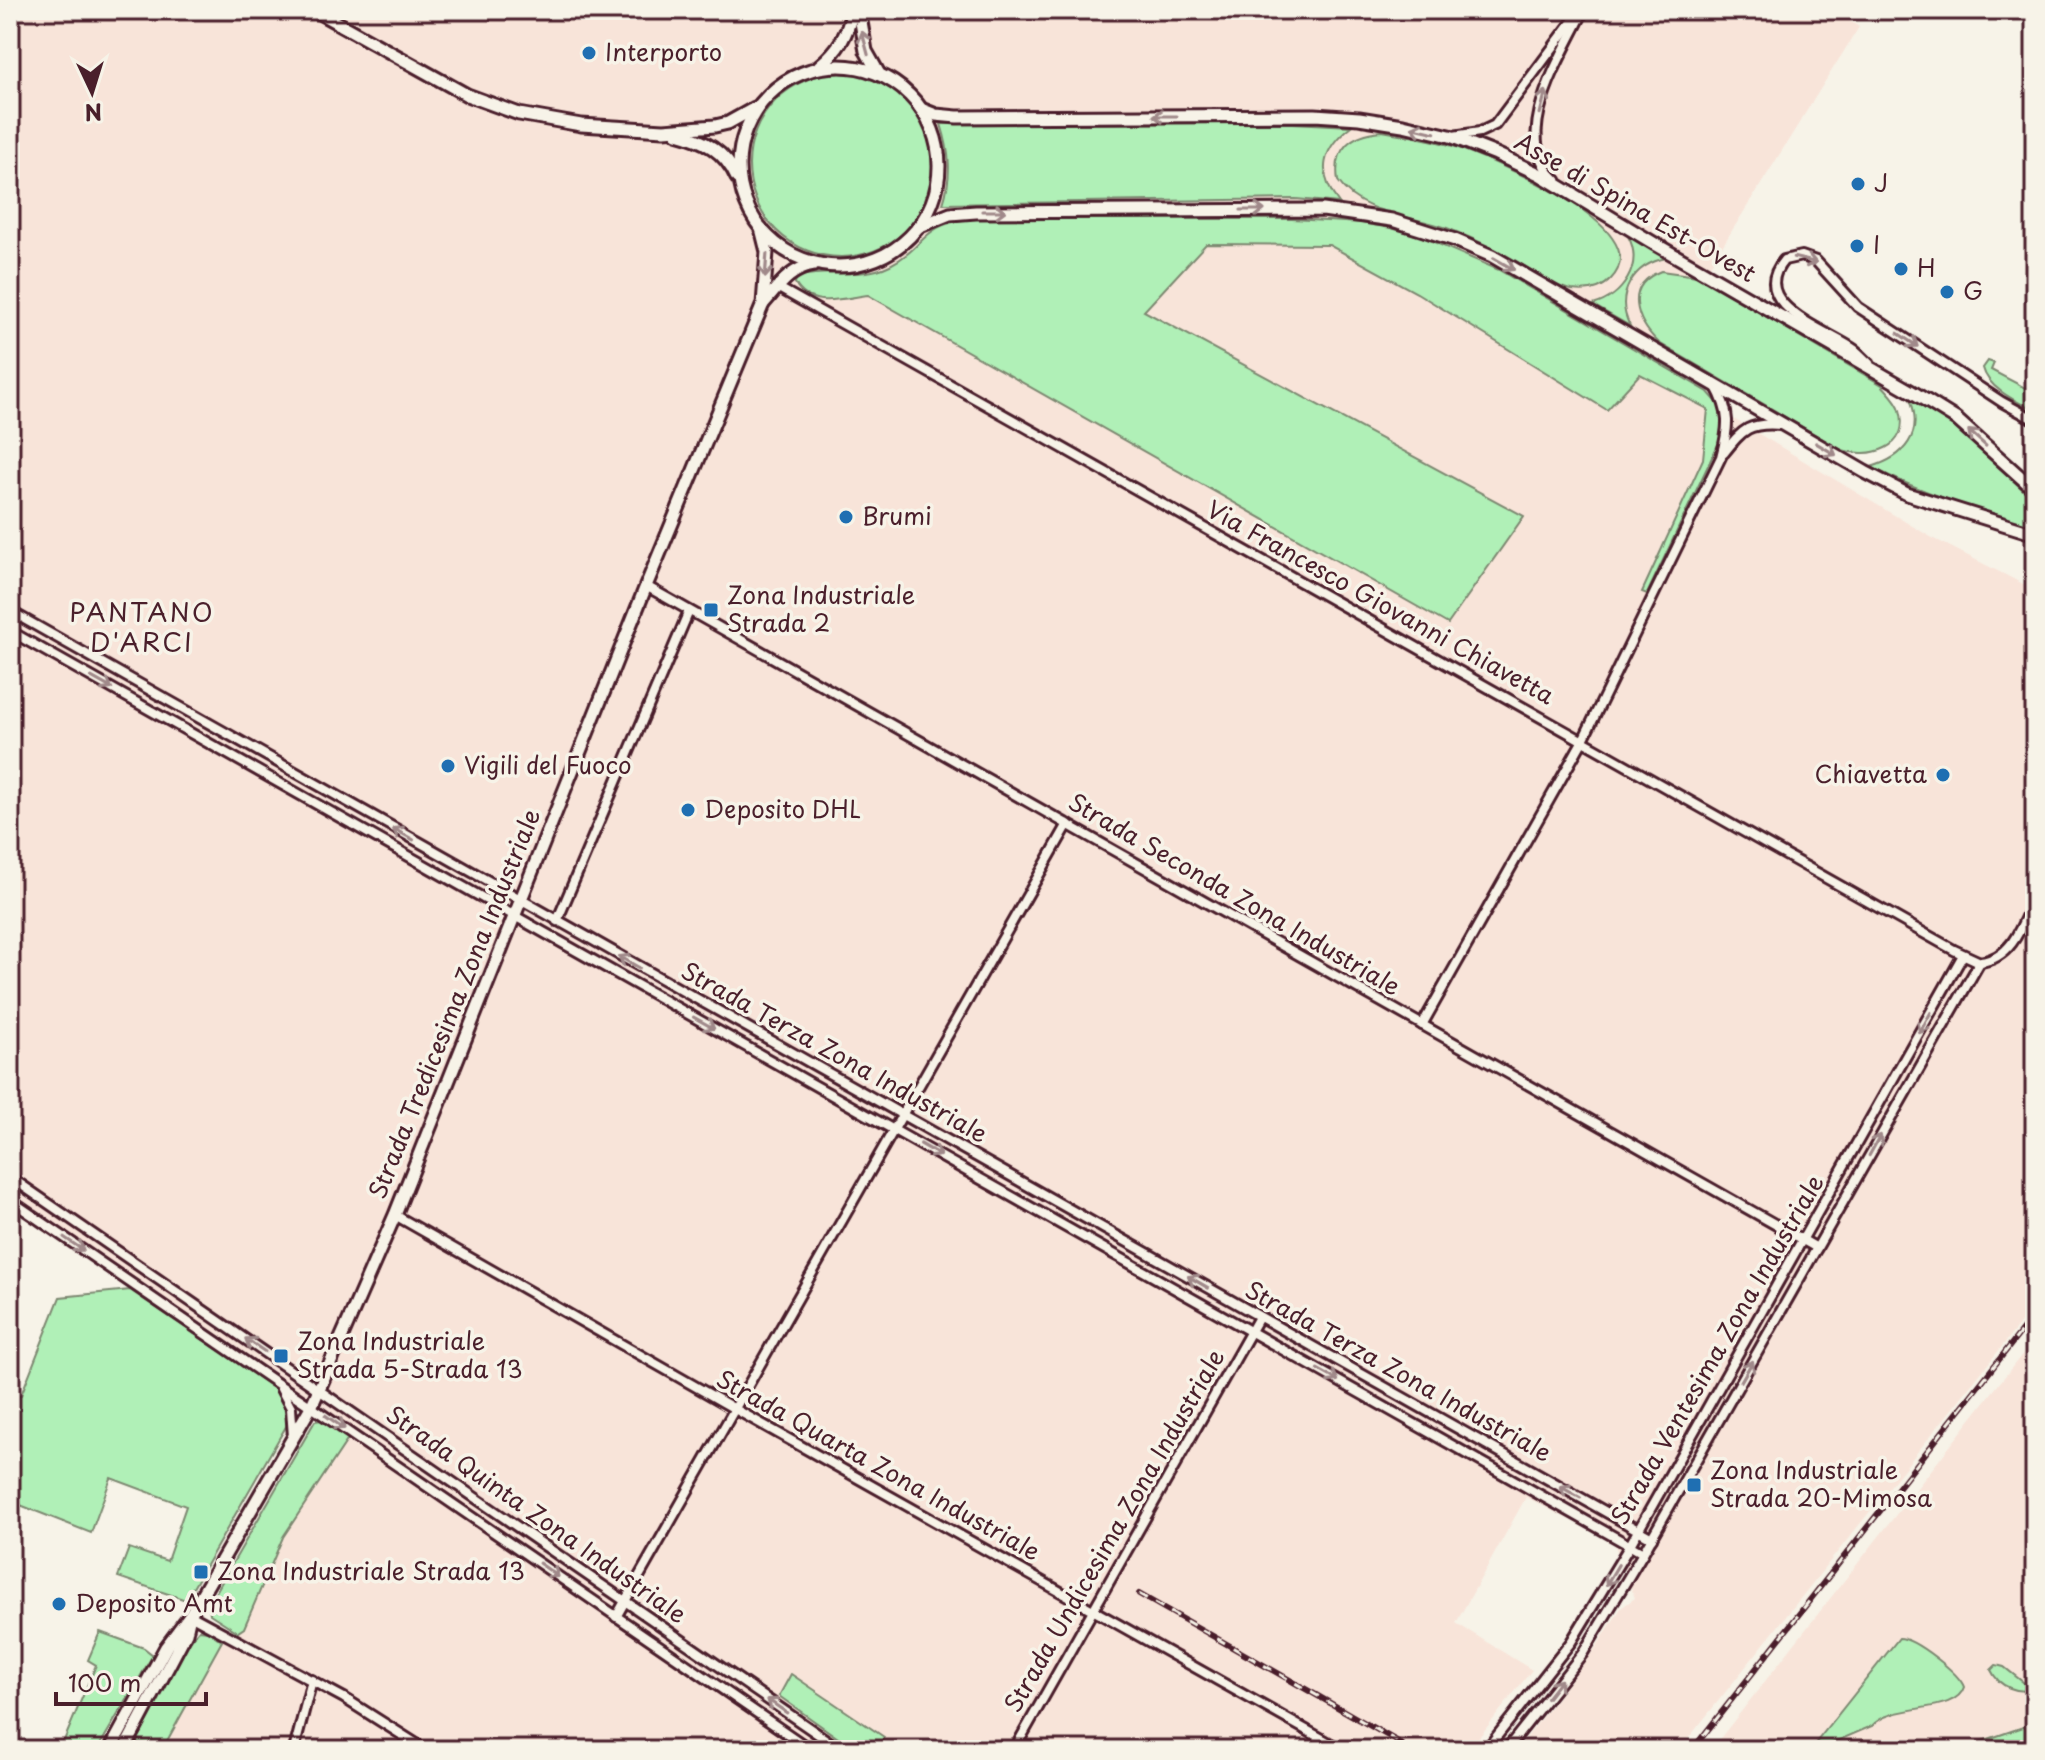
<svg xmlns="http://www.w3.org/2000/svg" width="2045" height="1760" font-family="'Playpen Sans',sans-serif">
	<style>
		.built { fill: #f8e4d9 }
		.green { fill: #b0f0b7; stroke: #7d8871; stroke-width: 2 }
		.lines { fill: none; stroke-linecap: round; stroke-linejoin: round }
		.minor-casing { stroke: #4a1f2b; stroke-width: 14 }
		.secondary-casing { stroke: #4a1f2b; stroke-width: 17 }
		.minor { stroke: #f7f3e8; stroke-width: 8 }
		.secondary { stroke: #f7f3e8; stroke-width: 11 }
		.rail-casing { stroke: #4a1f2b; stroke-width: 6 }
		.rail { stroke: #f7f3e8; stroke-width: 3; stroke-dasharray: 9; stroke-linecap: butt }
		.oneway { stroke: #a0898a }
		.poi-dot { fill: #1f6fb2; stroke: #f7f3e8; stroke-width: 3 }
		.labels { text-anchor: middle; stroke-width: 7; stroke-linejoin: round; paint-order: stroke }
		.poi-label { font-size: 24px; fill: #4a1f2b; stroke: #f7f3e8; text-anchor: start }
		.street-label { font-size: 24px; fill: #4a1f2b; stroke: #f7f3e8 }
		.neighbourhood-label { font-size: 26px; letter-spacing: 2px; fill: #4a1f2b; stroke: #f7f3e8 }
	</style>
	<rect width="100%" height="100%" fill="#f7f3e8"/>
	<filter id="ink" filterUnits="userSpaceOnUse"><feTurbulence type="fractalNoise" baseFrequency=".0125" numOctaves="2"/><feDisplacementMap in="SourceGraphic" scale="16" xChannelSelector="R" yChannelSelector="G"/><feConvolveMatrix kernelMatrix="1 2 1 2 8 2 1 2 1" color-interpolation-filters="sRGB"/></filter>
	<g filter="url(#ink)">
		<g class="built">
			<polygon points="10,10 1833,10 1859,27 1647,367 1929,536 2035,590 2035,1305 1679,1750 1517,1750 1597,1646 1621,1608 1635,1598 1614,1543 1526,1497 1456,1623 1532,1670 1469,1750 162,1750 222,1641 244,1628 283,1537 350,1437 278,1391 10,1208"/>
			<polygon points="2035,1338 2035,1723 1956,1750 1711,1750"/>
		</g>
		<g class="green">
			<circle cx="841" cy="165" r="92"/>
			<path d="M1293 123 1351 126C1322 148 1316 174 1339 203L1296 199 943 204C952 176 950 152 941 124Z"/>
			<path d="M1382 131C1406 135 1430 139 1453 146 1487 158 1661 227 1611 279 1601 290 1586 292 1572 290 1551 286 1531 269 1513 259 1492 247 1469 237 1447 228 1410 215 1361 215 1338 181 1333 148 1351 134 1382 131Z"/>
			<path d="M970 219H1292L1362 223 1391 228 1420 236 1499 270 1708 392 1722 408 1723 434 1647 594 1642 592 1703 459 1708 409 1640 374 1607 410 1417 293 1329 245 1206 244 1144 311 1524 516 1448 624 868 295C844 298 809 310 795 283L797 277C827 268 860 280 890 265 926 247 921 224 970 219Z"/>
			<path d="M1628 236 1667 258C1633 264 1614 295 1630 326L1593 305C1622 297 1644 266 1628 236Z"/>
			<path d="M1661 271 1697 276 1882 385C1888 392 1898 401 1900 410 1911 449 1869 459 1842 450L1659 343C1636 321 1623 286 1661 271Z"/>
			<path d="M1988 361 1994 363 1991 370 2035 393V411C2018 402 1988 389 1983 368Z"/>
			<path d="M1910 399 1952 424 2035 501V527C1978 510 1924 494 1871 467 1905 457 1924 434 1910 399Z"/>
			<polygon points="130,1290 278,1391 284,1403 288,1423 186,1600 118,1577 129,1548 167,1561 186,1506 111,1478 91,1533 10,1501 10,1402 21,1395 60,1297"/>
			<polygon points="322,1420 350,1436 283,1537 244,1628 238,1632 210,1614 209,1604 315,1421"/>
			<polygon points="199,1630 208,1631 222,1641 162,1750 132,1750 185,1647"/>
			<polygon points="100,1632 144,1648 153,1655 97,1750 60,1750 96,1665 88,1660"/>
			<path d="M1899 1638C1914 1638 1959 1673 1964 1687 1956 1715 1892 1702 1872 1726L1816 1750H1810Z"/>
			<path d="M1996 1665 2004 1667 2028 1686 2035 1677V1689C2017 1694 1999 1687 1991 1670Z"/>
			<polygon points="791,1674 884,1737 877,1750 855,1750 779,1696"/>
			<polygon points="2035,1723 2035,1750 1956,1750"/>
		</g>
		<g class="lines">
			<defs>
				<g id="minor">
					<polyline points="1453,136 1480,132 1495,125 1578,14"/>
					<path d="M1556 180C1507 138 1563 55 1584 10"/>
					<polyline points="777,287 1954,950 1980,962"/>
					<path d="M1869 363C1864 359 1860 354 1855 350 1828 330 1746 305 1784 260L1802 256 1816 261 1858 307 2002 402 2035 420"/>
					<path d="M1724 453C1743 429 1749 422 1782 425"/>
					<polyline points="646,586 1817,1248"/>
					<polyline points="10,611 1652,1538"/>
					<polyline points="10,631 1643,1553"/>
					<polyline points="557,921 689,611"/>
					<path d="M1980 962C2014 958 2023 922 2035 896"/>
					<path d="M1422 1025 1583 740 1721 457C1729 427 1731 413 1715 385"/>
					<polyline points="10,1177 841,1750"/>
					<polyline points="10,1200 811,1750"/>
					<polyline points="395,1215 735,1409 1342,1750"/>
					<polyline points="281,1389 291,1408 293,1437"/>
					<polyline points="190,1615 344,1698 426,1750"/>
					<polyline points="616,1617 1068,824"/>
					<polyline points="294,1750 312,1680"/>
					<polyline points="1014,1750 1259,1317"/>
					<polyline points="1486,1750 1571,1642 1630,1545 1963,955"/>
					<polyline points="1506,1750 1583,1653 1643,1553 1980,962"/>
				</g>
				<g id="secondary">
					<polyline points="314,10 467,95 519,114 581,125 664,130 715,126 728,123 755,108"/>
					<polyline points="859,10 866,51 879,74"/>
					<path d="M819 66C839 50 847 35 853 10"/>
					<circle cx="839" cy="166" r="100"/>
					<polyline points="921,109 936,115 957,117 1315,115 1359,118 1403,125 1450,136 1496,154 1539,174 1655,244 1914,393 1956,419 2035,490"/>
					<path d="M677 133C704 140 725 151 737 178"/>
					<polyline points="918,227 950,214 976,212 1323,210 1392,220 1455,240 1492,256 1865,472 1907,494 2035,534"/>
					<path d="M763 304C779 286 789 269 814 265"/>
					<polyline points="110,1750 166,1647 190,1615 312,1405 395,1215 646,586 763,304 767,252 761,228"/>
					<polyline points="124,1750 186,1633 190,1615"/>
				</g>
			</defs>
			<use href="#minor" class="minor-casing"/>
			<use href="#secondary" class="secondary-casing"/>
			<use href="#minor" class="minor"/>
			<use href="#secondary" class="secondary"/>
			<defs>
				<g id="rail">
					<polyline points="1139,1594 1395,1740 1408,1750"/>
					<polyline points="1692,1750 2035,1314"/>
				</g>
			</defs>
			<use href="#rail" class="rail-casing"/>
			<use href="#rail" class="rail"/>
		</g>
		<defs><path id="oneway-shaft" d="M-6 0H5M1.5-3L5.5 0L1.5 3" fill="none" stroke-width="1.6" stroke-linecap="round" stroke-linejoin="round" transform="scale(2)"/></defs>
		<g class="oneway">
			<use href="#oneway-shaft" transform="translate(865 43) rotate(-105)"/>
			<use href="#oneway-shaft" transform="translate(1543 102) rotate(-76)"/>
			<use href="#oneway-shaft" transform="translate(1165 116) rotate(180)"/>
			<use href="#oneway-shaft" transform="translate(1423 130) rotate(-167)"/>
			<use href="#oneway-shaft" transform="translate(1253 210)"/>
			<use href="#oneway-shaft" transform="translate(994 211)"/>
			<use href="#oneway-shaft" transform="translate(1805 260) rotate(13)"/>
			<use href="#oneway-shaft" transform="translate(1504 264) rotate(30)"/>
			<use href="#oneway-shaft" transform="translate(766 266) rotate(94)"/>
			<use href="#oneway-shaft" transform="translate(1908 340) rotate(34)"/>
			<use href="#oneway-shaft" transform="translate(1977 438) rotate(-138)"/>
			<use href="#oneway-shaft" transform="translate(1826 449) rotate(31)"/>
			<use href="#oneway-shaft" transform="translate(102 683) rotate(29)"/>
			<use href="#oneway-shaft" transform="translate(403 834) rotate(-151)"/>
			<use href="#oneway-shaft" transform="translate(629 962) rotate(-150)"/>
			<use href="#oneway-shaft" transform="translate(704 1023) rotate(29)"/>
			<use href="#oneway-shaft" transform="translate(1925 1023) rotate(119)"/>
			<use href="#oneway-shaft" transform="translate(1875 1145) rotate(-61)"/>
			<use href="#oneway-shaft" transform="translate(931 1150) rotate(30)"/>
			<use href="#oneway-shaft" transform="translate(74 1244) rotate(34)"/>
			<use href="#oneway-shaft" transform="translate(1198 1282) rotate(-150)"/>
			<use href="#oneway-shaft" transform="translate(255 1345) rotate(-146)"/>
			<use href="#oneway-shaft" transform="translate(1747 1371) rotate(-60)"/>
			<use href="#oneway-shaft" transform="translate(1328 1375) rotate(29)"/>
			<use href="#oneway-shaft" transform="translate(335 1422) rotate(35)"/>
			<use href="#oneway-shaft" transform="translate(1570 1492) rotate(-151)"/>
			<use href="#oneway-shaft" transform="translate(549 1570) rotate(35)"/>
			<use href="#oneway-shaft" transform="translate(1612 1575) rotate(121)"/>
			<use href="#oneway-shaft" transform="translate(1554 1689) rotate(-52)"/>
			<use href="#oneway-shaft" transform="translate(777 1706) rotate(-145)"/>
		</g>
	</g>
	<g class="poi-dot">
		<circle cx="589" cy="53" r="8"/>
		<circle cx="1858" cy="184" r="8"/>
		<circle cx="1857" cy="246" r="8"/>
		<circle cx="1901" cy="269" r="8"/>
		<circle cx="1947" cy="292" r="8"/>
		<circle cx="846" cy="517" r="8"/>
		<rect x="703" y="602" width="16" height="16" rx="4"/>
		<circle cx="448" cy="766" r="8"/>
		<circle cx="1943" cy="775" r="8"/>
		<circle cx="688" cy="810" r="8"/>
		<rect x="273" y="1348" width="16" height="16" rx="4"/>
		<rect x="1686" y="1477" width="16" height="16" rx="4"/>
		<rect x="193" y="1564" width="16" height="16" rx="4"/>
		<circle cx="59" cy="1604" r="8"/>
	</g>
	<g class="labels">
		<g class="poi-label">
			<text x="605" y="61">Interporto</text>
			<text x="1874" y="192">J</text>
			<text x="1873" y="254">I</text>
			<text x="1917" y="277">H</text>
			<text x="1963" y="300">G</text>
			<text x="862" y="525">Brumi</text>
			<text x="727" y="604">Zona Industriale<tspan x="727" dy="28">Strada 2</tspan></text>
			<text x="464" y="774">Vigili del Fuoco</text>
			<text x="1927" y="783" text-anchor="end">Chiavetta</text>
			<text x="704" y="818">Deposito DHL</text>
			<text x="297" y="1350">Zona Industriale<tspan x="297" dy="28">Strada 5-Strada 13</tspan></text>
			<text x="1710" y="1479">Zona Industriale<tspan x="1710" dy="28">Strada 20-Mimosa</tspan></text>
			<text x="217" y="1580">Zona Industriale Strada 13</text>
			<text x="75" y="1612">Deposito Amt</text>
		</g>
		<g class="street-label">
			<text transform="translate(1635 208) rotate(30)" y="8">Asse di Spina Est-Ovest</text>
			<text transform="translate(1380 603) rotate(29)" y="8">Via Francesco Giovanni Chiavetta</text>
			<text transform="translate(1234 895) rotate(30)" y="8">Strada Seconda Zona Industriale</text>
			<text transform="translate(455 1004) rotate(-68)" y="8">Strada Tredicesima Zona Industriale</text>
			<text transform="translate(834 1053) rotate(29)" y="8">Strada Terza Zona Industriale</text>
			<text transform="translate(1718 1350) rotate(-60)" y="8">Strada Ventesima Zona Industriale</text>
			<text transform="translate(1398 1372) rotate(29)" y="8">Strada Terza Zona Industriale</text>
			<text transform="translate(878 1466) rotate(29)" y="8">Strada Quarta Zona Industriale</text>
			<text transform="translate(536 1515) rotate(35)" y="8">Strada Quinta Zona Industriale</text>
			<text transform="translate(1115 1531) rotate(-60)" y="8">Strada Undicesima Zona Industriale</text>
		</g>
		<g class="neighbourhood-label">
			<text x="142" y="622">PANTANO<tspan x="142" dy="30">D'ARCI</tspan></text>
		</g>
	</g>
	<rect width="2045" height="1760" fill="none" stroke="#f7f3e8" stroke-width="40"/>
	<rect x="20" y="20" width="2005" height="1720" fill="none" stroke="#4a1f2b" stroke-width="3" filter="url(#ink)"/>
	<g transform="translate(92 92) rotate(176)" stroke="#f7f3e8" stroke-width="6" paint-order="stroke">
	<path d="M0-6L14 30L0 20L-14 30Z" fill="#4a1f2b"/>
	<text y="-12" font-size="22" font-weight="bold" text-anchor="middle" fill="#4a1f2b">N</text>
	</g>
	<path d="M56 1692v12h150v-12" fill="none" stroke="#4a1f2b" stroke-width="4"/>
	<text x="68" y="1692" font-size="24" fill="#4a1f2b" stroke="#f7f3e8" stroke-width="6" paint-order="stroke">100 m</text>
</svg>
